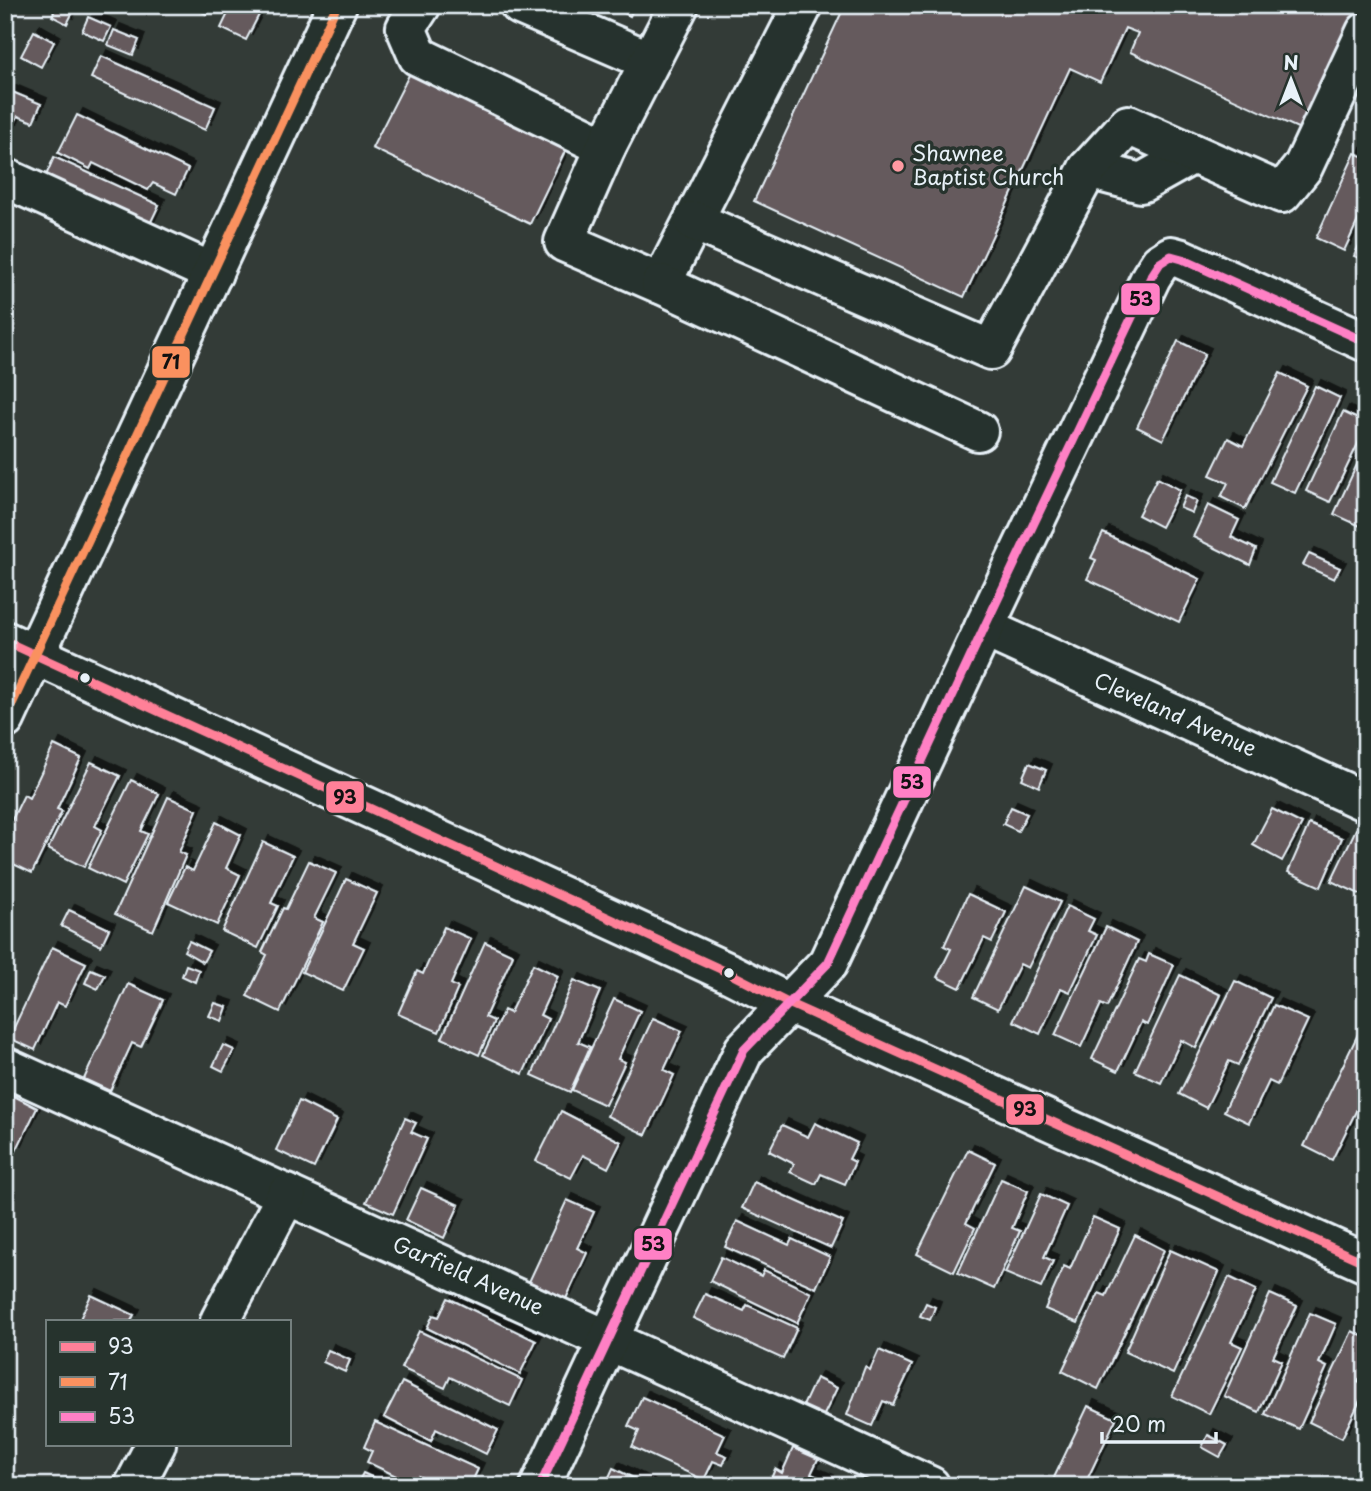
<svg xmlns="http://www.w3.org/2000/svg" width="1371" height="1491" font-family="'Playpen Sans',sans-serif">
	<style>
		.building { fill: #655a5d; stroke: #e8f1f8; stroke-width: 2; filter: url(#shadow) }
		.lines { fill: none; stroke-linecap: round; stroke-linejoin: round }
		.minor-casing { stroke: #e8f1f8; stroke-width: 44 }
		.minor { stroke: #26332d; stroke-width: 38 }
		.bus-1-casing { stroke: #26332d; stroke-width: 14 }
		.bus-2-casing { stroke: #26332d; stroke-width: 14 }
		.bus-3-casing { stroke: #26332d; stroke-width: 14 }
		.bus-1 { stroke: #ff8098; stroke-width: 9 }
		.bus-2 { stroke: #fa915f; stroke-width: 9 }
		.bus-3 { stroke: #ff80c5; stroke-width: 9 }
		.poi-dot { fill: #ff9aa2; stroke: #26332d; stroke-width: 2.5 }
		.bus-dot { fill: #e8f1f8; stroke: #26332d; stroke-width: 2.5 }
		.labels { text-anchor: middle; stroke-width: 7; stroke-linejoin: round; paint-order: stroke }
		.poi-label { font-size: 21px; fill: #e8f1f8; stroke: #26332d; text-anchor: start }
		.street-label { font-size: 21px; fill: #e8f1f8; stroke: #26332d }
		.line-badge { stroke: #26332d; stroke-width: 2.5 }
		.pale-badge-label { font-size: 19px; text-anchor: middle; font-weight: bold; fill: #111 }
	</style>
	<defs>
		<filter id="shadow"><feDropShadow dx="6" dy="-6" stdDeviation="0" flood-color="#0009"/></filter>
	</defs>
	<rect width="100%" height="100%" fill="#333b37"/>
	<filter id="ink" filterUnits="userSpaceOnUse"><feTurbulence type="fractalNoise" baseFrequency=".0143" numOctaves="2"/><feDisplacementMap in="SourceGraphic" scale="14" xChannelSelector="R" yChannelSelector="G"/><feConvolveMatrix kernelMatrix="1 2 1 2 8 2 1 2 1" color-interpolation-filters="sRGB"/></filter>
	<g filter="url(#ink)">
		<g class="building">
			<polygon points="57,5 64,5 74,10 67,24 52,16"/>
			<polygon points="187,5 210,5 206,14"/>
			<polygon points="232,5 264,5 246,40 221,28"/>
			<polygon points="609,5 635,5 630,16"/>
			<polygon points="845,5 1360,5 1302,130 1130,52 1138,33 1125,28 1100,82 1070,68 964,297 754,201"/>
			<polygon points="88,17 111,27 104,41 82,31"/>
			<polygon points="114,30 139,40 133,55 108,45"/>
			<polygon points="34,31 54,42 41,67 21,56"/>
			<polygon points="101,56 215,107 205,130 91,78"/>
			<polygon points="411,71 567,147 530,224 372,148"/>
			<polygon points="10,91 41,104 33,122 18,116 11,130 5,128 5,102"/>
			<polygon points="77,115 188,169 176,194 153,183 148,190 93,163 90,169 58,153"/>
			<polygon points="1355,153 1366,158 1366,203 1344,251 1316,238"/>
			<polygon points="54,157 159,205 148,228 44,180"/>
			<polygon points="1366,230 1366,261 1354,256"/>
			<polygon points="1178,341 1205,354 1163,440 1137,427"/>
			<polygon points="1280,373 1307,386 1245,509 1221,497 1228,483 1210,475 1228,438 1243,446"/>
			<polygon points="1315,386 1340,398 1295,493 1270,482"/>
			<polygon points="1343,412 1366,423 1366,427 1330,502 1306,491"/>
			<polygon points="1366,445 1366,513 1360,526 1334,514"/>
			<polygon points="1157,478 1180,490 1161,527 1138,515"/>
			<polygon points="1185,496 1197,501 1192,513 1180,508"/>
			<polygon points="1208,505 1239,520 1231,537 1256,549 1250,565 1193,537"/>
			<polygon points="1103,533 1200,579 1179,622 1087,579 1096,560 1091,558"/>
			<polygon points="1309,554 1340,568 1334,579 1303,565"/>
			<polygon points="54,745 81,758 57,809 62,811 32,873 5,860 5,834 24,795 29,798"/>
			<polygon points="91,762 120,776 95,826 102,830 84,867 48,849"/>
			<polygon points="1029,763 1046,770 1039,787 1022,779"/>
			<polygon points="131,780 159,794 141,831 148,834 123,885 88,868"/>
			<polygon points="168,797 197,810 179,852 186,855 153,931 115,914"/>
			<polygon points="1011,807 1027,814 1018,831 1003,824"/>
			<polygon points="1272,809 1302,824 1282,861 1253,845"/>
			<polygon points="216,822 241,835 226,868 240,875 217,925 168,902 185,867 193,871"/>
			<polygon points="1309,824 1342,838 1321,887 1288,872"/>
			<polygon points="1356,829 1366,834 1366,897 1331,881"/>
			<polygon points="263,842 293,856 271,903 278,906 258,948 222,931"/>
			<polygon points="309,861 336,873 314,918 323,922 280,1012 247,996 267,955 262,952 283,908 286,909"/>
			<polygon points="346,879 377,893 353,943 364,948 343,991 302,972"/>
			<polygon points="1026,886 1060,902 1028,968 1020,964 998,1009 973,997"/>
			<polygon points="968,894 1006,912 992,942 984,938 960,988 937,977 951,949 944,946"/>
			<polygon points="1067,906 1094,919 1088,931 1097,935 1070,992 1061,988 1040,1034 1013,1021"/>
			<polygon points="69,910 109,929 101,946 61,926"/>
			<polygon points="444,927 471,939 451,984 458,988 439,1032 398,1014 417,971 423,974"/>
			<polygon points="1106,927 1137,942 1107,1007 1101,1004 1081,1047 1055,1035"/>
			<polygon points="189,941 209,951 203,962 184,951"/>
			<polygon points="485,942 513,955 485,1017 494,1021 479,1055 442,1038"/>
			<polygon points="52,947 86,963 65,1006 57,1002 35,1050 9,1038"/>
			<polygon points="1149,954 1174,965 1147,1025 1141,1022 1118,1071 1092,1059 1139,959 1146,962"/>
			<polygon points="533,964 558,976 540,1015 548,1019 523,1074 483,1055 504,1010 510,1013"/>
			<polygon points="186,965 199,970 195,982 182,976"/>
			<polygon points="91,969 105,975 98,989 85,983"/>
			<polygon points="1180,975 1221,995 1196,1048 1181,1040 1161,1083 1135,1071"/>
			<polygon points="574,980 600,991 578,1042 590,1047 570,1092 532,1075"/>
			<polygon points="1235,981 1271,998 1238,1065 1229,1061 1206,1108 1179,1094"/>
			<polygon points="128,984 163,1000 141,1047 132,1043 110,1091 84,1079"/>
			<polygon points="614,999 640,1011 618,1059 625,1062 605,1105 572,1090"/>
			<polygon points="215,1003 227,1007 222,1021 209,1016"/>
			<polygon points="1274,1005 1308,1020 1277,1085 1269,1081 1249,1123 1224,1111"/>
			<polygon points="653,1018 682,1031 664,1070 674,1075 646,1135 607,1116"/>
			<polygon points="1358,1034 1366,1037 1366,1104 1361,1101 1332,1160 1304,1146"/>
			<polygon points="223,1045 234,1050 223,1071 213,1066"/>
			<polygon points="12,1095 37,1108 16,1151 5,1146 5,1108"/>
			<polygon points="299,1101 337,1120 314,1168 276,1150"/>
			<polygon points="561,1111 621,1142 608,1168 583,1155 571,1178 536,1161"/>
			<polygon points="405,1118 416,1123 411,1132 427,1139 393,1214 366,1202"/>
			<polygon points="815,1123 857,1143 849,1159 855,1162 845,1184 821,1174 816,1184 790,1172 794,1164 769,1151 782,1125 808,1137"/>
			<polygon points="968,1150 995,1163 966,1223 975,1228 954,1272 917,1254"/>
			<polygon points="1001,1179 1028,1191 1012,1228 1020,1231 994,1289 958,1273"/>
			<polygon points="754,1182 843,1222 831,1248 742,1208"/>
			<polygon points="421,1188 459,1205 444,1238 406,1220"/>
			<polygon points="1041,1194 1067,1206 1044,1257 1053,1261 1041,1288 1005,1273"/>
			<polygon points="567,1200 594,1212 577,1248 587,1253 565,1301 528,1284"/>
			<polygon points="1093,1217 1120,1229 1078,1323 1045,1309 1064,1266 1070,1269"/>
			<polygon points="737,1221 789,1245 792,1239 830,1257 816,1288 725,1247"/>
			<polygon points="1135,1235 1164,1250 1098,1389 1062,1371 1099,1293 1106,1296"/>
			<polygon points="1170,1250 1219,1272 1173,1374 1125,1352"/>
			<polygon points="721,1257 761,1276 764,1270 811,1293 797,1323 710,1281"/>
			<polygon points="1229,1277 1256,1290 1231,1342 1242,1347 1209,1414 1172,1396"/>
			<polygon points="705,1294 744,1311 747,1305 797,1328 783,1359 693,1318"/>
			<polygon points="1270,1294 1297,1306 1273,1357 1282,1361 1259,1412 1224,1396"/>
			<polygon points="91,1295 134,1315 131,1321 79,1321"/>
			<polygon points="448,1298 536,1341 520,1374 427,1328 433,1315 439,1317"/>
			<polygon points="926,1303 935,1307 930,1320 920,1316"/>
			<polygon points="1310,1313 1336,1324 1319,1363 1327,1367 1299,1429 1265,1414"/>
			<polygon points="419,1331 522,1380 510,1406 450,1377 445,1388 401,1368"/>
			<polygon points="1352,1331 1366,1338 1366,1367 1358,1382 1366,1388 1342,1438 1309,1422"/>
			<polygon points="328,1350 350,1360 345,1372 323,1362"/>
			<polygon points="879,1350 912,1365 893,1405 883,1401 872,1426 847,1415 865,1367 870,1370"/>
			<polygon points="816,1378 837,1388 823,1417 802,1408"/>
			<polygon points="402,1382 498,1430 486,1454 436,1429 431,1441 384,1417"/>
			<polygon points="642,1397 725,1435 717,1452 727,1456 723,1465 713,1461 704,1480 632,1447 639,1431 628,1426"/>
			<polygon points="1088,1406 1116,1419 1084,1486 1050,1486"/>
			<polygon points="375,1422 478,1469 470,1486 438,1486 418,1476 415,1485 367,1462 372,1451 364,1447"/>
			<polygon points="1208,1435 1227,1445 1220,1457 1202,1447"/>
			<polygon points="793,1448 818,1459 811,1474 828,1481 826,1486 768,1486 775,1469 782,1473"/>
			<polygon points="613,1468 649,1486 605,1486"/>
			<polygon points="363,1473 390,1486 356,1486"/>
		</g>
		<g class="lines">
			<defs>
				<g id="minor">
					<polyline points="421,5 406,28 418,56 606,147"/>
					<polyline points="520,5 650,61"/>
					<polyline points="679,5 606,147 564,242 661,284 803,5"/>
					<polyline points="1088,169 1141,183 1193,154"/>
					<polyline points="5,178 213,273"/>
					<polyline points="694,221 991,350 1088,169 1128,125 1282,193 1303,167 1366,32"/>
					<polyline points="661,284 978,431"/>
					<polyline points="984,628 1366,802"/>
					<polyline points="5,641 729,973 788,1003 1366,1263"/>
					<polyline points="5,719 337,5"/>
					<polyline points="5,1067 930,1486"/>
					<polyline points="220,1321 287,1194"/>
					<polyline points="134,1486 156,1444"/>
					<polyline points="540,1486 744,1050 828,963 984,628 1151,277 1160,263 1171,256 1182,259 1366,342"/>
				</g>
			</defs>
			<use href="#minor" class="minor-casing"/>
			<use href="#minor" class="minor"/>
			<defs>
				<polyline id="bus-1" points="5,641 729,973 788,1003 1366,1263"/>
				<polyline id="bus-2" points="5,719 337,5"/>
				<polyline id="bus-3" points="540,1486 744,1050 828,963 984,628 1151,277 1160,263 1171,256 1182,259 1366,342"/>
			</defs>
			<use href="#bus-1" class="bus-1-casing"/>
			<use href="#bus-2" class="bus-2-casing"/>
			<use href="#bus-3" class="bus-3-casing"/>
			<use href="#bus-1" class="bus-1"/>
			<use href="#bus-2" class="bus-2"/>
			<use href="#bus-3" class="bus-3"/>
		</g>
	</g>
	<circle class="poi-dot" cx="898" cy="166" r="7"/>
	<g class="bus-dot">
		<circle cx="85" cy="678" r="6"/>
		<circle cx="729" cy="973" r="6"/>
	</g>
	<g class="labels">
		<g class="poi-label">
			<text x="912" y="161">Shawnee<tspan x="912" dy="24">Baptist Church</tspan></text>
		</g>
		<g class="street-label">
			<text transform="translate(1175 715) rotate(24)" y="7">Cleveland Avenue</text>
			<text transform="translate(468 1276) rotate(24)" y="7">Garfield Avenue</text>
		</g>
	</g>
	<g class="line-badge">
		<rect x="1120" y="282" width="41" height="34" rx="7" fill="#ff80c5"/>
		<rect x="151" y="345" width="40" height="34" rx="7" fill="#fa915f"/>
		<rect x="892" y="765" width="40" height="34" rx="7" fill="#ff80c5"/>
		<rect x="325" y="780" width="40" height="34" rx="7" fill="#ff8098"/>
		<rect x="1005" y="1093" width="40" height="33" rx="7" fill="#ff8098"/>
		<rect x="633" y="1227" width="40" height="34" rx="7" fill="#ff80c5"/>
	</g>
	<g class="pale-badge-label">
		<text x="1141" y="306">53</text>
		<text x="171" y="369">71</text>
		<text x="912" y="789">53</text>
		<text x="345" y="804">93</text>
		<text x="1025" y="1116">93</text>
		<text x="653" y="1251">53</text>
	</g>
	<rect width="1371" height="1491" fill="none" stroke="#26332d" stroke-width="28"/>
	<rect x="14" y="14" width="1343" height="1463" fill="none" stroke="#e8f1f8" stroke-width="2.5" filter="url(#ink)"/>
	<rect x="46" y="1320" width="245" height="126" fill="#26332d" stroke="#747f7e" stroke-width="2"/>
	<rect x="60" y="1342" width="35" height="10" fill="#ff8098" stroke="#747f7e" stroke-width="2"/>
	<text x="108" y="1354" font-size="21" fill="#e8f1f8">93</text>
	<rect x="60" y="1377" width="35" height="10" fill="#fa915f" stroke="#747f7e" stroke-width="2"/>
	<text x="108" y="1390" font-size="21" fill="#e8f1f8">71</text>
	<rect x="60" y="1412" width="35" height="10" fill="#ff80c5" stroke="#747f7e" stroke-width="2"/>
	<text x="108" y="1424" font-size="21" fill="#e8f1f8">53</text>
	<g transform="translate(1291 80)" stroke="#26332d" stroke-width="5" paint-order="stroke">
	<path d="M0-5L12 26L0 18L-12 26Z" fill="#e8f1f8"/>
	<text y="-10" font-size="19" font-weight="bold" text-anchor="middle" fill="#e8f1f8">N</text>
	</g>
	<path d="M1102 1432v10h114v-10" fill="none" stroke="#e8f1f8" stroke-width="3.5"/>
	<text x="1112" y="1432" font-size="21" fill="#e8f1f8" stroke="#26332d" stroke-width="5" paint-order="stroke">20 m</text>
</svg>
